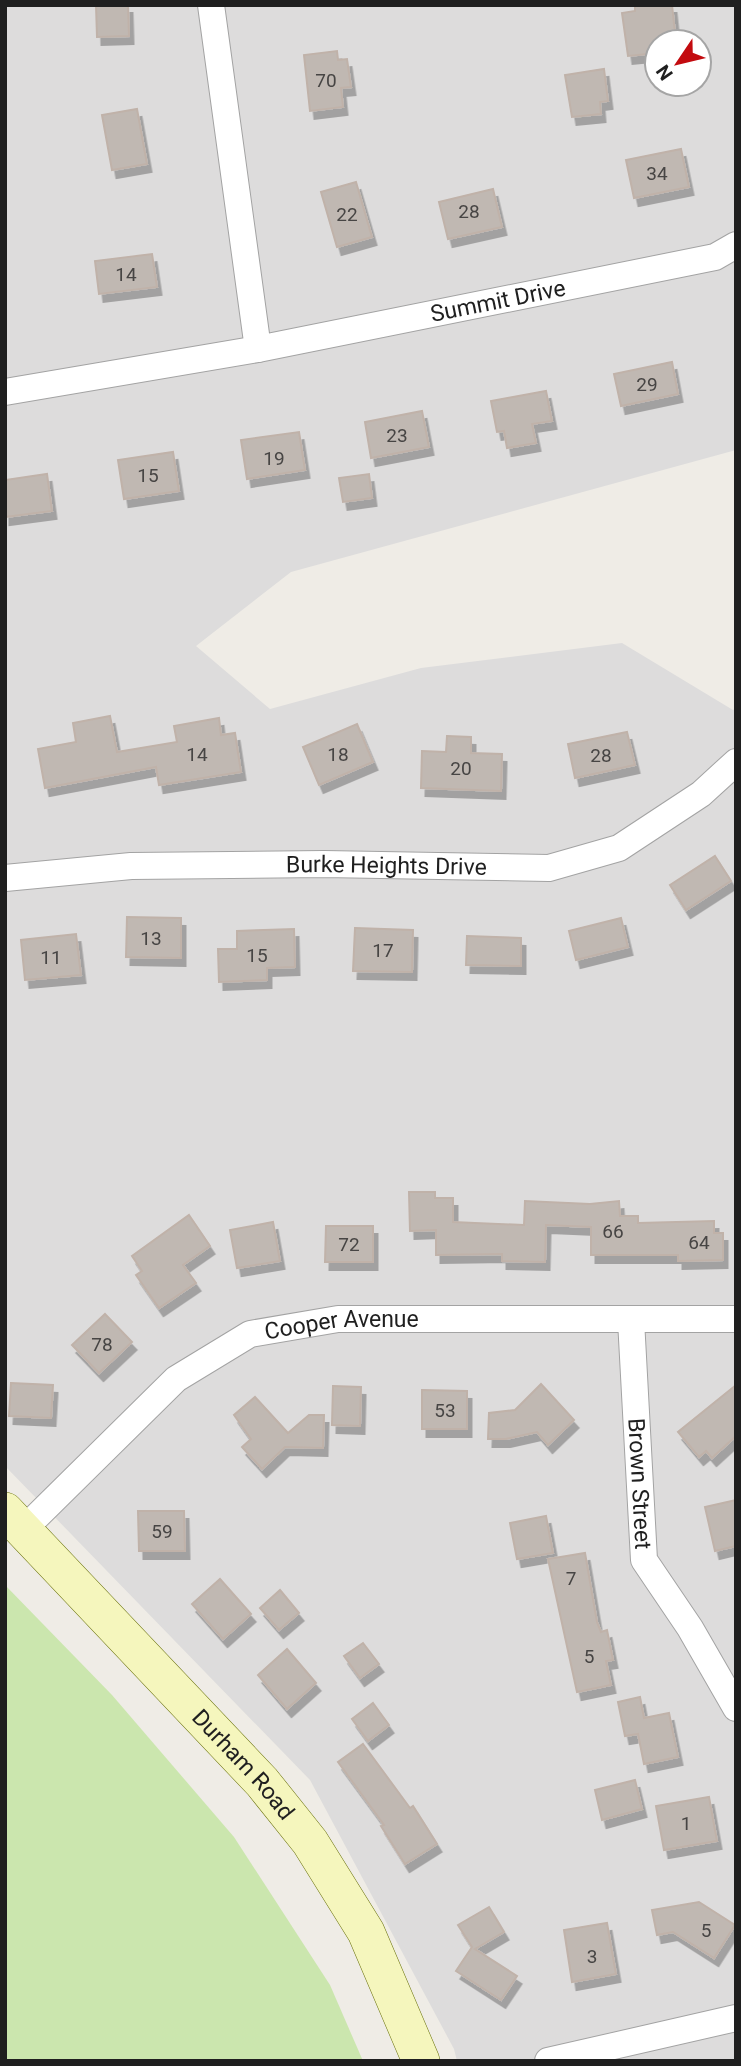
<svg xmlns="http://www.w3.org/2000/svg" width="741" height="2066" font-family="Roboto,sans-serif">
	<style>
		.residential { fill: #dddcdc; fill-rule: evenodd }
		.grass { fill: #cbe6ae }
		.building { fill: #c0b8b2; stroke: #c0b2a9; stroke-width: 2; filter: url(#shadow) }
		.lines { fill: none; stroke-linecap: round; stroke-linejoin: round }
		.minor-casing { stroke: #a3a3a3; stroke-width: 28 }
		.secondary-casing { stroke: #69710b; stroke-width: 38 }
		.minor { stroke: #fff; stroke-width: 26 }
		.secondary { stroke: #f5f6bd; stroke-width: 37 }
		.labels { text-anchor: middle; stroke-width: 6; stroke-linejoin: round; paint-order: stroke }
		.number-label { font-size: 19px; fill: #474544 }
		.street-label { font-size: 23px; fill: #1f1f1f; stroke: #fff }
	</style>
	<defs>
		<filter id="shadow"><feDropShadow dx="4.5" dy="8" stdDeviation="0" flood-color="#0004"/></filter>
	</defs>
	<rect width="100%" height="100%" fill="#efece6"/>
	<path class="residential" d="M5 5H736V450L291 572 196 646 270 709 421 668 622 643 733 710 736 708V2061H457L454 2049 310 1780 5 1466ZM657 42H699V84H657Z"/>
	<polygon class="grass" points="5,1585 112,1695 234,1837 330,1985 363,2061 5,2061"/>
	<g class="building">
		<polygon points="96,5 128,5 129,36 97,37"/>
		<polygon points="635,5 672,5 676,42 657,42 657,53 628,56 622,13 635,11"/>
		<polygon points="337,51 338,60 347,59 351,87 341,88 343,107 310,111 304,55"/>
		<polygon points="604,69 608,101 600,102 601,114 572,117 565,75"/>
		<polygon points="137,109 147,164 112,170 102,115"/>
		<polygon points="681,149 689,187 634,198 626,160"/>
		<polygon points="356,182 372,237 337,247 321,192"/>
		<polygon points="493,189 502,227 448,239 439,202"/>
		<polygon points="152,254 157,287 99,294 95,261"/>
		<polygon points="672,362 678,394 621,406 614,374"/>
		<polygon points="546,391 552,421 532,424 536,443 507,448 504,431 497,432 491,401"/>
		<polygon points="422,411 429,447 371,458 365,422"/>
		<polygon points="299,432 305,470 247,479 241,440"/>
		<polygon points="173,452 179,491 124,499 118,460"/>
		<polygon points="47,474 52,511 5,517 5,480"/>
		<polygon points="369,474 372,498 343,502 339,478"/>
		<polygon points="110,716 117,752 177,742 174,726 219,718 221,735 235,733 241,772 159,785 156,767 45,788 38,749 76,742 73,723"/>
		<polygon points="357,724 373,762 319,785 303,747"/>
		<polygon points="627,732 635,765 575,778 568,744"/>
		<polygon points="447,736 471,737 471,753 502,754 501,791 421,788 422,751 446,752"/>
		<polygon points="715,856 731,881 686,910 670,885"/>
		<polygon points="127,917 181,918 181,958 126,957"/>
		<polygon points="621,918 628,947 576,960 569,931"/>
		<polygon points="355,928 413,930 412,972 353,971"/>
		<polygon points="294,929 295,967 267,968 267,980 219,982 218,949 237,949 237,931"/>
		<polygon points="76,934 81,975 25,980 21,940"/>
		<polygon points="467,936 521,938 521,966 466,965"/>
		<polygon points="409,1192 435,1192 435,1198 453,1198 453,1222 475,1223 524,1225 525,1201 590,1204 619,1201 620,1216 638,1216 638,1223 714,1221 714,1233 723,1233 723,1260 678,1261 678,1255 591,1255 591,1227 546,1225 545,1262 502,1261 502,1254 436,1255 436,1230 410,1231"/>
		<polygon points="189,1215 210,1246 183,1265 196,1283 159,1308 136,1275 142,1271 132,1256"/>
		<polygon points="273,1222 280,1261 237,1268 230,1230"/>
		<polygon points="326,1226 373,1226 373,1262 325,1262"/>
		<polygon points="105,1314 132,1342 99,1373 72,1345"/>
		<polygon points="11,1383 53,1385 51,1418 9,1416"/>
		<polygon points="541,1384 574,1420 548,1445 537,1432 506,1439 488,1439 489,1413 515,1410"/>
		<polygon points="736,1385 736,1436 712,1458 706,1451 699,1457 678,1432"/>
		<polygon points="333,1386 361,1387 360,1426 332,1425"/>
		<polygon points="422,1390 467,1391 467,1429 422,1429"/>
		<polygon points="255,1397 288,1433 309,1415 324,1415 323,1448 285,1447 262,1469 242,1447 251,1439 234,1415"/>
		<polygon points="736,1500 736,1546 715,1551 705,1507"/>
		<polygon points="138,1511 184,1511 185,1551 139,1551"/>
		<polygon points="546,1516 553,1553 517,1559 510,1523"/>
		<polygon points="585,1553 597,1622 601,1632 607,1630 613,1660 606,1661 611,1685 577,1692 548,1559"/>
		<polygon points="220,1579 251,1614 223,1639 192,1604"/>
		<polygon points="280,1590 299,1613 279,1630 260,1608"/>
		<polygon points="363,1643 379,1664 360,1678 344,1656"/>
		<polygon points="287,1649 316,1683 287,1709 258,1675"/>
		<polygon points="640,1697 644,1718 669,1713 678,1757 644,1764 638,1734 625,1736 618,1702"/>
		<polygon points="373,1703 389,1725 368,1741 352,1719"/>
		<polygon points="363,1744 410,1808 413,1806 437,1844 405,1864 381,1826 384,1825 338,1762"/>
		<polygon points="635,1780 642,1809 602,1820 595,1790"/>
		<polygon points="709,1797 717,1841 664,1850 656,1806"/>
		<polygon points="699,1902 735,1925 714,1958 673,1932 657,1935 652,1910"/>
		<polygon points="489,1907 504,1932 475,1949 517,1976 501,2000 456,1971 472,1947 458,1925"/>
		<polygon points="607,1923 616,1974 572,1982 564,1930"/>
	</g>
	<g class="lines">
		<defs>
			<g id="minor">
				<path id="s1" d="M211 5 258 349 715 257 736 245"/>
				<polyline points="5,392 258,349"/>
				<path id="s2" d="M5 878 131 866 324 864 549 868 619 848 701 794 736 762"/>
				<path id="s3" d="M631 1320 644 1560 690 1628 736 1708"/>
				<path id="s4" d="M23 1530 176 1379 250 1334 338 1319H736"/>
				<polyline points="548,2061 736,2018"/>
			</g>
			<g id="secondary">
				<path id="s5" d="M5 1511 262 1782 310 1842 366 1932 421 2061"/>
			</g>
		</defs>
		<use href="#minor" class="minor-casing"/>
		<use href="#secondary" class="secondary-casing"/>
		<use href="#minor" class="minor"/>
		<use href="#secondary" class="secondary"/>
	</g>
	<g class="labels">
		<g class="number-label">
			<text x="326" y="87">70</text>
			<text x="657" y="180">34</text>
			<text x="469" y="218">28</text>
			<text x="347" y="221">22</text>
			<text x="126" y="281">14</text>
			<text x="647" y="391">29</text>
			<text x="397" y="442">23</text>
			<text x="274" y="465">19</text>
			<text x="148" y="482">15</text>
			<text x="197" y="761">14</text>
			<text x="338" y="761">18</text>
			<text x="601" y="762">28</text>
			<text x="461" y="775">20</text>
			<text x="151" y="945">13</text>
			<text x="383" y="957">17</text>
			<text x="257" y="962">15</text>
			<text x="51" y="964">11</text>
			<text x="613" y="1238">66</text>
			<text x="699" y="1249">64</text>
			<text x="349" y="1251">72</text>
			<text x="102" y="1351">78</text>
			<text x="445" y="1417">53</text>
			<text x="162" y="1538">59</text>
			<text x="571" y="1585">7</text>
			<text x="589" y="1663">5</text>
			<text x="686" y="1830">1</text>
			<text x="706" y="1937">5</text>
			<text x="592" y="1963">3</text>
		</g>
		<g class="street-label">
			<text dy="8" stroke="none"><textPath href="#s1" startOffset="592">Summit Drive</textPath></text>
			<text dy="8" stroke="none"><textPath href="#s2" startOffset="382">Burke Heights Drive</textPath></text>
			<text dy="8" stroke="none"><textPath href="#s4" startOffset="394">Cooper Avenue</textPath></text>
			<text dy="8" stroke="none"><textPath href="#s3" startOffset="164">Brown Street</textPath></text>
			<text dy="8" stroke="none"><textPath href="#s5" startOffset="348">Durham Road</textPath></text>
		</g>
	</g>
	<rect width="741" height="2066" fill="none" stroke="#1f1f1f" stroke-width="14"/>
	<g transform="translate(678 63) rotate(235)"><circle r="33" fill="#ffffff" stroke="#a5a5a5" stroke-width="2"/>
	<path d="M0-5L12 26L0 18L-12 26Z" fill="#c30b0f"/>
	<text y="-10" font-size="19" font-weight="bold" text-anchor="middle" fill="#1f1f1f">N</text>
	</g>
</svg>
